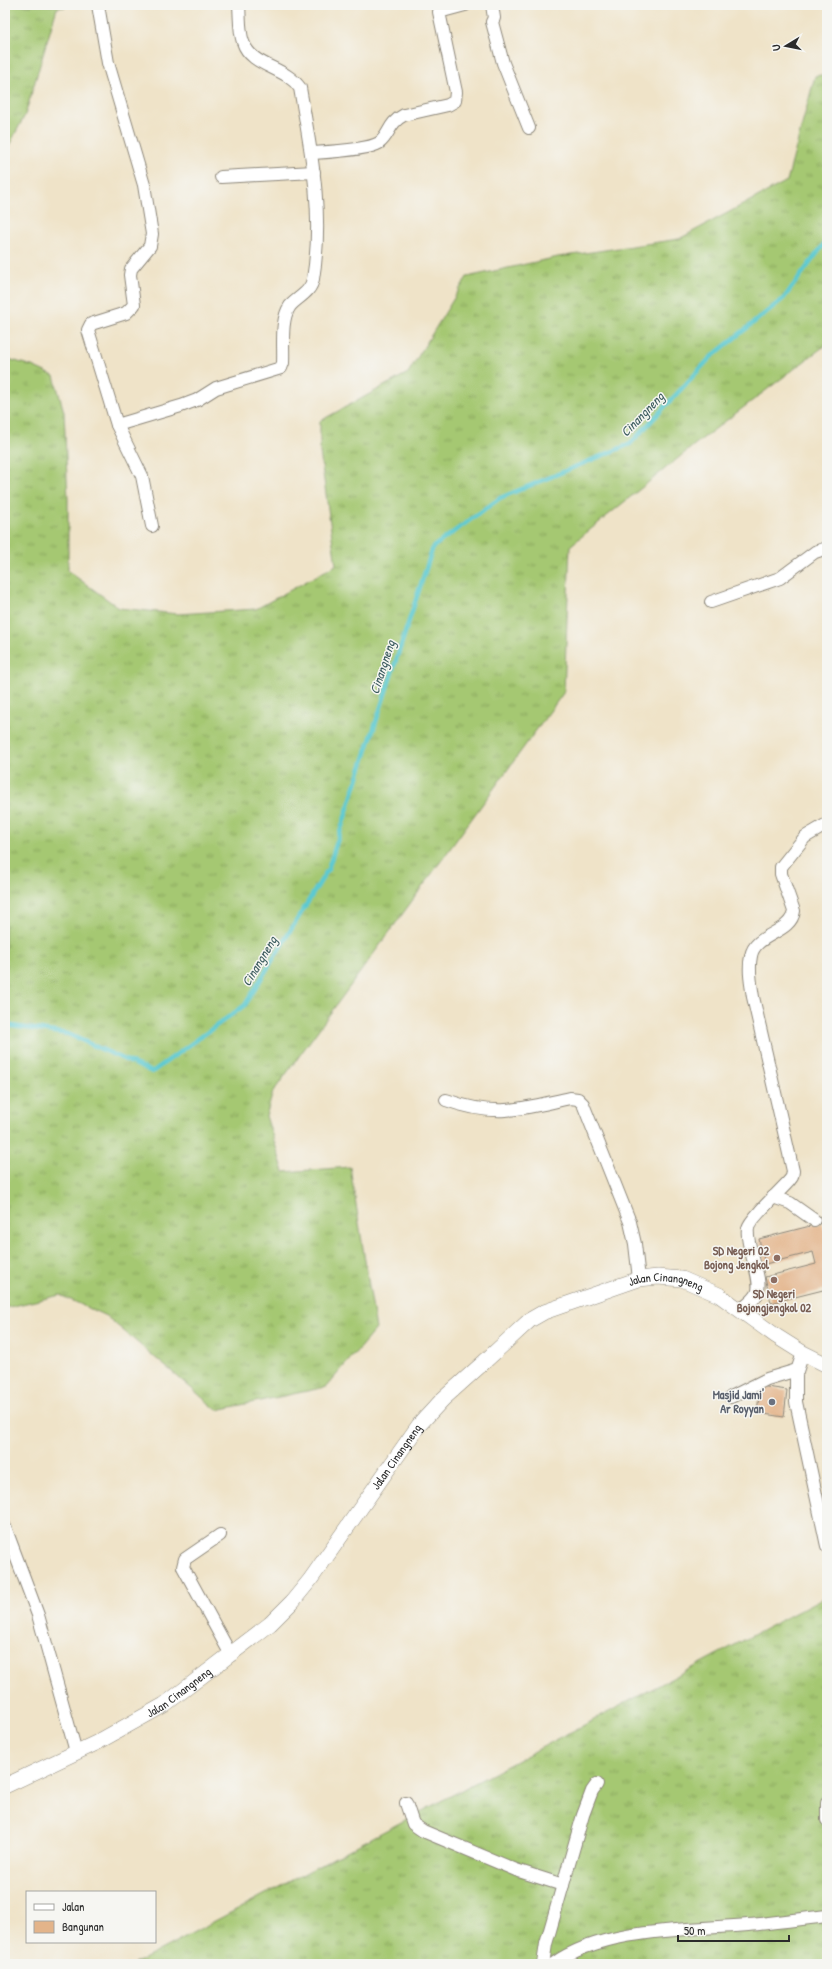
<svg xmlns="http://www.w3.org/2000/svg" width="832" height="1969" font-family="'Patrick Hand',sans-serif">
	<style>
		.grass { fill: url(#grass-tufts); stroke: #687a4e }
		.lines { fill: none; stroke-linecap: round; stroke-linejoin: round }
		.stream { stroke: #5cc9d1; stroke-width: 4.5 }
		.building { fill: #e3b48a }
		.minor-casing { stroke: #8d877a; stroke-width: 14 }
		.tertiary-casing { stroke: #8d877a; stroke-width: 16 }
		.minor { stroke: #fff; stroke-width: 12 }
		.tertiary { stroke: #fff; stroke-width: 15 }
		.education-dot { fill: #8d6e63; stroke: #f6f6f2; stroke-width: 1.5 }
		.worship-dot { fill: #6b7280; stroke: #f6f6f2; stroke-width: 1.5 }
		.labels { text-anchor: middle; stroke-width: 3; stroke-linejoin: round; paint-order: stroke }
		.education-label { font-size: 12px; font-weight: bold; fill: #785e54; stroke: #f6f6f2; text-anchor: end }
		.street-label { font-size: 12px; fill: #2b2b2b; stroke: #f6f6f2 }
		.worship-label { font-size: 12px; font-weight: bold; fill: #5b616d; stroke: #f6f6f2; text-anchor: end }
		.water-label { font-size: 13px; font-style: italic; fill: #3a5a5d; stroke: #f6f6f2 }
	</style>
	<defs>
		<pattern id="grass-tufts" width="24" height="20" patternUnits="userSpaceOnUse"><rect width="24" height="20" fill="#a5c872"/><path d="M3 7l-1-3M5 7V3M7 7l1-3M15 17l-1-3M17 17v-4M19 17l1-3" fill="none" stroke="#87a35e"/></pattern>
	</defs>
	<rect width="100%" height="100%" fill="#f6f6f2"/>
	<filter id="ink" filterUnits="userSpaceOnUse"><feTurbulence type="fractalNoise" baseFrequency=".025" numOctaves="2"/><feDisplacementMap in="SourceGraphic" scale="8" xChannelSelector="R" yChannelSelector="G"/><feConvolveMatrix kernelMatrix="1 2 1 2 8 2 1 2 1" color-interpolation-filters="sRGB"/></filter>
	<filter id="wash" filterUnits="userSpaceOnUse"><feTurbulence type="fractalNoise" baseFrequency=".012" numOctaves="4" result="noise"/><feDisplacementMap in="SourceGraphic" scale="16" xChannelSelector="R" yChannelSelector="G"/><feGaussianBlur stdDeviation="0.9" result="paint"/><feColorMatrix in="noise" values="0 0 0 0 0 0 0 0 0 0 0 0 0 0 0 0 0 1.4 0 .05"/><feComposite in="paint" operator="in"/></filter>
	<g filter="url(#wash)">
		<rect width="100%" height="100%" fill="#efe3c8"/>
		<g class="grass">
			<polygon points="5,5 79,5 57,8 25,115 5,153"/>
			<polygon points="827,74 827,344 698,442 570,546 564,692 273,1092 266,1116 284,1172 350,1167 376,1329 326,1387 217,1410 106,1316 60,1295 5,1308 5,358 32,366 54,376 64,412 68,500 68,571 119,608 178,614 256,609 336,565 320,452 320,421 408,373 467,277 558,257 679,239 787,181 815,76"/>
			<polygon points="827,1596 827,1964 134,1964"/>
		</g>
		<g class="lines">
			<polyline class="stream" points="5,1025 68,1034 152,1072 245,1005 328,869 433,547 500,498 630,444 711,357 784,298 827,240"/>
		</g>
		<g id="blocks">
			<g class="building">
				<polygon points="822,1223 827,1239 827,1289 771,1303 765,1277 816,1264 813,1252 765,1264 759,1239"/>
				<polygon points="760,1386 787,1390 784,1417 757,1413"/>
				<polygon points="826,1947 827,1947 827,1964 824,1963"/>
			</g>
		</g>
	</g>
	<g filter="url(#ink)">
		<use href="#blocks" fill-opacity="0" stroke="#8d877a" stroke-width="1"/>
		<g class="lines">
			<defs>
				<g id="minor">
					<path d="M98 5 108 63 144 185 152 234 150 246 131 269 130 275 134 305 126 313 91 324 88 330 117 425 181 406 197 400 216 388 281 368 283 363C284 347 280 320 290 306 298 297 311 292 313 279 324 214 311 151 300 88 285 66 251 67 243 42 239 31 240 17 239 5"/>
					<polyline points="492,5 494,18 492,22 503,63 529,128"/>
					<path d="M312 153C327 152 368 150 379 143 390 135 388 123 404 115L448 105 455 101 456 92 439 12 465 5"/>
					<polyline points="221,177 314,172"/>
					<polyline points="117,425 142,476 152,526"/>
					<polyline points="711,602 780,578 815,552 827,548"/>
					<path d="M446 1100C497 1118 520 1109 570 1098L578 1099 583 1104 630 1222 635 1244 639 1279"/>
					<polyline points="773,1197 790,1203 814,1220"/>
					<path d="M742 1309C747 1305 754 1300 757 1294 764 1279 745 1246 748 1228 750 1219 781 1190 789 1181L792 1177 793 1171 753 997C751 984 748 970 751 956 755 933 791 934 794 911L781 874V867L805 837 827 824"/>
					<polyline points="803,1353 796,1374 796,1402 827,1546"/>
					<polyline points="731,1397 767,1379 797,1370"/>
					<polyline points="5,1527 38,1615 76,1752"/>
					<polyline points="220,1535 185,1559 183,1567 231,1655"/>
					<polyline points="406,1803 413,1824 423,1831 516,1870 563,1885"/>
					<polyline points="827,1803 827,1820"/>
					<polyline points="543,1964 546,1944 583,1815 592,1791 597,1784"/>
					<path d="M553 1964C603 1928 688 1930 748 1925 774 1923 801 1919 827 1916"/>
				</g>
				<g id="tertiary">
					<path id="s1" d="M5 1786 96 1743 164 1705 270 1624 292 1602 310 1580 419 1425 443 1399 482 1364 530 1320 544 1312 639 1279 658 1277 682 1279 719 1295 776 1336 803 1353 827 1365"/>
				</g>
			</defs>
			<use href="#minor" class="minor-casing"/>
			<use href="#tertiary" class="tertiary-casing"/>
			<use href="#minor" class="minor"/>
			<use href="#tertiary" class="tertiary"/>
		</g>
	</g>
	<g class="education-dot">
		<circle cx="777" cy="1258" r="4"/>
		<circle cx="774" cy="1280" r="4"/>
	</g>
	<circle class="worship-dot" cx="772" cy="1402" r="4"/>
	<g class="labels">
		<g class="education-label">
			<text x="769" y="1255">SD Negeri 02<tspan x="769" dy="14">Bojong Jengkol</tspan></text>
			<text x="774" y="1298" text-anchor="middle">SD Negeri<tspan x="774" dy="14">Bojongjengkol 02</tspan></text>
		</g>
		<g class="street-label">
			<text dy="4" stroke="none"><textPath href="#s1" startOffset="858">Jalan Cinangneng</textPath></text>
			<text dy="4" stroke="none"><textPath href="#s1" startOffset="522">Jalan Cinangneng</textPath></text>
			<text dy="4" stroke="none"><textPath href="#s1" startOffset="198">Jalan Cinangneng</textPath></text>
		</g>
		<g class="worship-label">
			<text x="764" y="1399">Masjid Jami'<tspan x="764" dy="14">Ar Royyan</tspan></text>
		</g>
		<g class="water-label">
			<text transform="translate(642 414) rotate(-46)" y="5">Cinangneng</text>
			<text transform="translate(382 667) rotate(-72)" y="5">Cinangneng</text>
			<text transform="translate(259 961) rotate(-59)" y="5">Cinangneng</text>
		</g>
	</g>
	<rect width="832" height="1969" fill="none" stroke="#f6f6f2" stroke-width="20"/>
	<rect x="26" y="1891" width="130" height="52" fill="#f6f6f2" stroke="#a5a5a2"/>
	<rect x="34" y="1904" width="20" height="6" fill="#ffffff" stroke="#a5a5a2"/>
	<text x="62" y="1911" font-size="12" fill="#2b2b2b">Jalan</text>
	<rect x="34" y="1921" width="20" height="12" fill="#e3b48a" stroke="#a5a5a2"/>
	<text x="62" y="1931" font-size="12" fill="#2b2b2b">Bangunan</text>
	<g transform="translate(786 46) rotate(260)" stroke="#f6f6f2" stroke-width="3" paint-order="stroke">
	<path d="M0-3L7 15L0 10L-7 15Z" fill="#2b2b2b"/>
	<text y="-6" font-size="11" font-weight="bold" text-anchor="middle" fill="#2b2b2b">U</text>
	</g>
	<path d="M678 1935v6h111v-6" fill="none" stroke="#2b2b2b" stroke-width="2"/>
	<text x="684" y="1935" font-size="12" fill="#2b2b2b" stroke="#f6f6f2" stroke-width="3" paint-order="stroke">50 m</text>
</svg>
